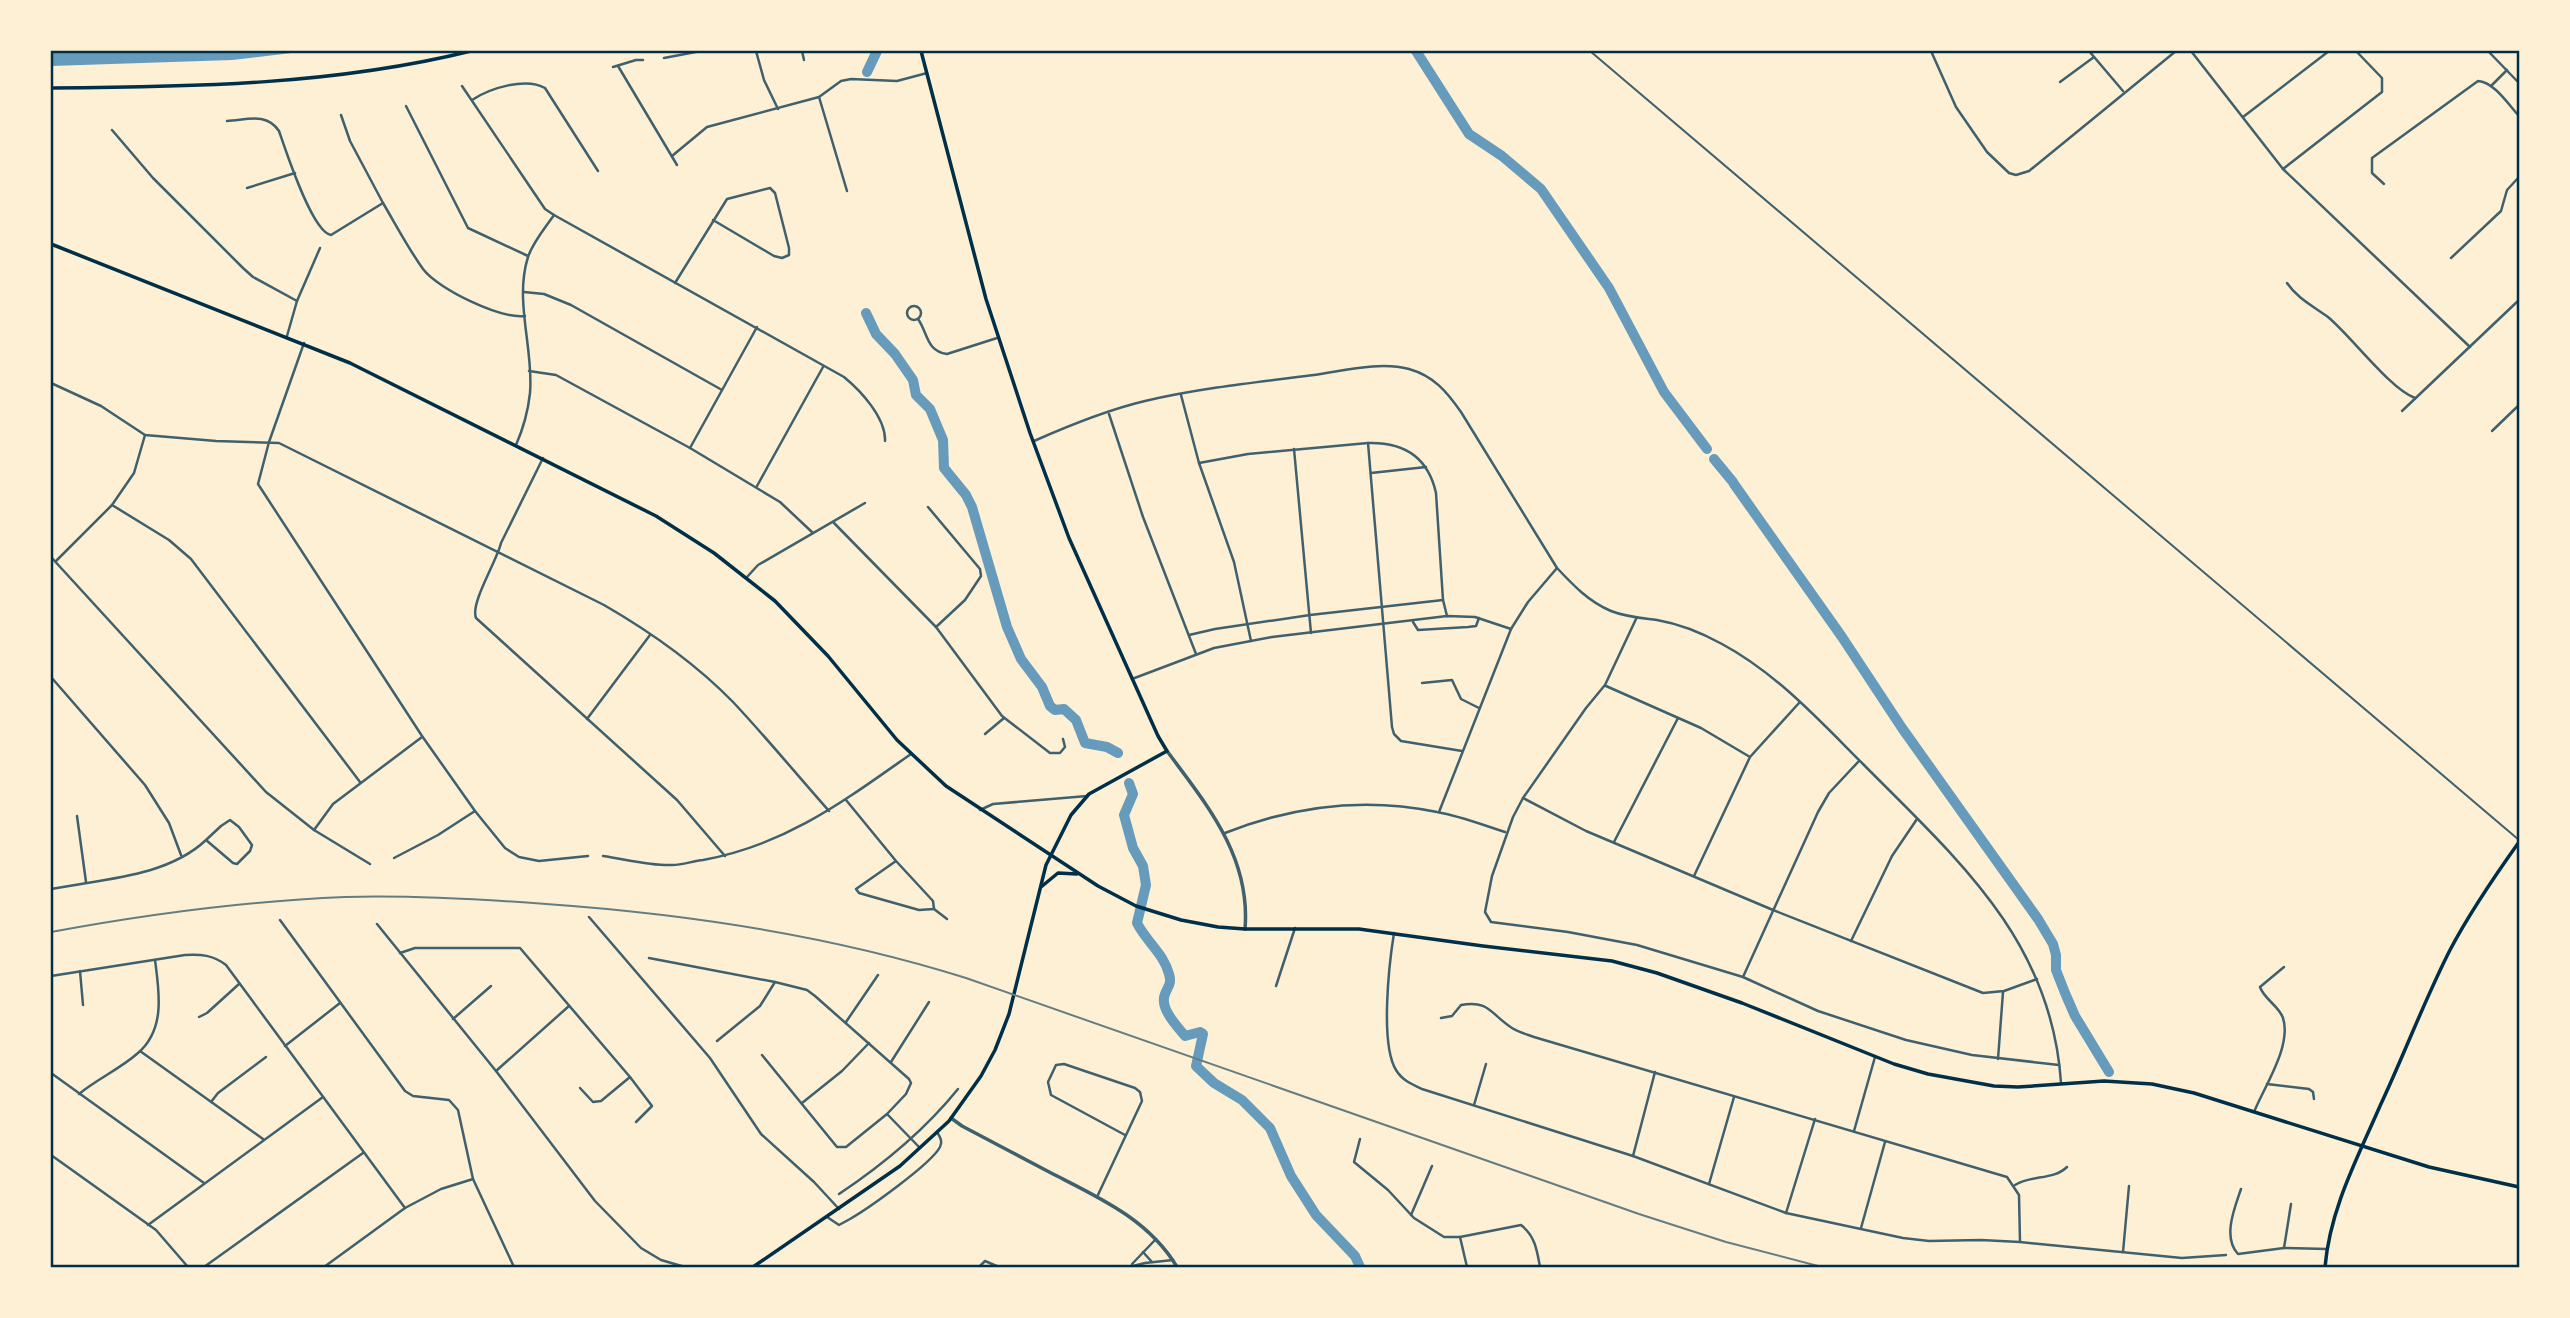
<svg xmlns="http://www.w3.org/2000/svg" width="2570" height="1318" font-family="'Fira Sans Condensed',sans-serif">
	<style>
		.water { fill: #669bbc }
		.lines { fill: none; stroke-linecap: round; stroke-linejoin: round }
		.river { stroke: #669bbc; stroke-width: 10 }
		.service { stroke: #3f606c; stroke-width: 2 }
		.minor { stroke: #3f606c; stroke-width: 2.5 }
		.tertiary { stroke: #3f606c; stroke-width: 3.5 }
		.secondary { stroke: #003049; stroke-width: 3.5 }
		.rail { stroke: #657d81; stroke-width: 2 }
		.neatline { fill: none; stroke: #003049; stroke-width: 2.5 }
	</style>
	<rect width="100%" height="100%" fill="#fdf0d5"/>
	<polygon class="water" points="51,51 308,51 232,60 51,66"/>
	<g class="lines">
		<g class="river">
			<polyline points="1416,51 1469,134 1502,156 1541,189 1609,288 1664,392 1707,449"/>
			<polyline points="867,72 877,51"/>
			<polyline points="866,313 876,334 895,354 913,380 916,395 930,409 943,440 944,468 966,495 972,507 1007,627 1021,659 1042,687 1050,706 1055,710 1064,709 1076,720 1085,743 1107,747 1118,753"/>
			<polyline points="1714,459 1733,482"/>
			<polyline points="1734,484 1842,637 1902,728 2038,919 2053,944 2056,955 2056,970 2065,993 2075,1016 2109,1072"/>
			<path d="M1129 783 1133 794 1124 815 1133 848 1143 866 1146 885 1137 923C1146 941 1164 954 1169 974 1172 984 1168 986 1165 994 1159 1008 1177 1026 1185 1036L1200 1032 1203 1034 1196 1066 1214 1083 1242 1100 1270 1128 1291 1176 1316 1215 1355 1256 1360 1267"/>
		</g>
		<polyline class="service" points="1590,51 2519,840"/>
		<g class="minor">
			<polyline points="756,51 764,80 778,109"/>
			<polyline points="802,51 804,60"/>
			<polyline points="1931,51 1956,107 1987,152 2009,173 2016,175 2029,171 2176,51"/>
			<polyline points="2089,51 2123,91"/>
			<polyline points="2191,51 2283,169 2470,347"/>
			<polyline points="2488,51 2519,83"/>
			<polyline points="664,58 701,51"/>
			<polyline points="618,66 677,165"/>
			<polyline points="613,67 636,60 643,60"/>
			<polyline points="2060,82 2094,57"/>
			<path d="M462 86 545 209 554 215 844 377C861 391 886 418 885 441"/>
			<polyline points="2491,86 2507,70"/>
			<polyline points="819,97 847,191"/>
			<path d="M472 100C490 88 526 77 545 88L598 171"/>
			<polyline points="406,106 468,228 528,256"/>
			<polyline points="2243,117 2329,51"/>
			<path d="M227 121C247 120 266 112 279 131 286 151 312 232 331 235L383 203 350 141 341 115"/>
			<polyline points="112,130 153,178 243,268 253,277 297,301"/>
			<polyline points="672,156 707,127 819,97 841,81 851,79 897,81 927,73"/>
			<polyline points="2283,169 2382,92 2382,78 2356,51"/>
			<path d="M2384 184 2372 173V158L2478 81C2494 82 2508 104 2519 116"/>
			<polyline points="247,188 295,173"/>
			<path d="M383 203C396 225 408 248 423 269 438 289 500 319 525 316"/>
			<polyline points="2451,258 2501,211 2507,190 2519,177"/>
			<polyline points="675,283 727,199 770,188 775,193 789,248 789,255 782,258 774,256 713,220"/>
			<path d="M2287 283C2297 298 2313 306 2328 317 2351 336 2390 389 2415 398"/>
			<polyline points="524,292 544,294 571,305 722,390"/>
			<circle cx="914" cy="313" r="7"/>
			<path d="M918 319C928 333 926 351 947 354L997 338"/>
			<polyline points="287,336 297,301 320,248"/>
			<polyline points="304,343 269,442 258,484 422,736 475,811 505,848 519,857 539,861 588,856"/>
			<polyline points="529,371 556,375 690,448 780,502 813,533"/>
			<path d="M51 383 101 406 145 435 216 441 279 443 604 605C649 631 696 664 733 702 766 737 797 775 829 811"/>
			<polyline points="1181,395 1199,463 1234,562 1251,641"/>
			<polyline points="2402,411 2519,300"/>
			<polyline points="1109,414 1143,517 1196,654"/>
			<polyline points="2492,431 2519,405"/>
			<path d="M1034 441C1070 425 1107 410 1145 401 1200 388 1258 382 1314 375 1343 371 1380 361 1409 369 1434 376 1447 392 1461 412L1557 568C1573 585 1589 602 1611 611 1626 617 1642 618 1657 620 1680 624 1702 633 1722 644 1776 673 1819 720 1862 763 1956 858 2052 940 2061 1083"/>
			<polyline points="1368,443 1392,727 1394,734 1401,741 1462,751"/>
			<path d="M516 445C523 429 528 412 530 393 534 350 514 301 528 257 533 242 545 228 554 215"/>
			<polyline points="690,448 757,327"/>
			<polyline points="1294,449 1311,633"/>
			<path d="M543 458 501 543C497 561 470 603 476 618L677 800 725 856"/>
			<path d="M1199 463 1248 454 1368 443C1404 442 1428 457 1436 493L1443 600 1447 616"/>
			<polyline points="1371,473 1426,467"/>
			<polyline points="757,486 823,367"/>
			<polyline points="112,505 169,540 191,559 360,782"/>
			<polyline points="928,507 980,569 981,576 965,600 936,627"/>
			<polyline points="834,523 936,627 1002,716 1050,753 1060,753 1065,747 1063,739"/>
			<polyline points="51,557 266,792 314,830 370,864"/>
			<polyline points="56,561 112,505 134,473 145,435"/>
			<polyline points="747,577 758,565 865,503"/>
			<polyline points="1636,619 1605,685 1586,708 1523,798 1513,817 1492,876 1485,912 1491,922 1568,932 1637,945 1743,977 1818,1011 1906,1040 1972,1055 2059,1065"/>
			<polyline points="1413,622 1418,630 1468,627 1476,626 1479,618"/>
			<polyline points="1189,635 1215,629 1310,615 1443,600"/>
			<polyline points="51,677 145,785 169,823 181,855"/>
			<polyline points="1132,679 1214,648 1272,637 1447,616 1475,617 1511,629"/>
			<polyline points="1422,683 1452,680 1461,699 1479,708"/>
			<polyline points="1606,686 1701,728 1750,757"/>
			<polyline points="587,719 650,635"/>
			<polyline points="985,734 1004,718"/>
			<polyline points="1523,798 1586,831 1773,910 1983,993 2004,991 2037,979"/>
			<polyline points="846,800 896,861 933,901 934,909 919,910 859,893 856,889 896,861"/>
			<polyline points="980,810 993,804 1087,796"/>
			<polyline points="1439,812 1511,629 1528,602 1557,568"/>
			<polyline points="77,816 86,882"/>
			<polyline points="314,830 333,804 422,737"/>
			<path d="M1225 833C1293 806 1365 797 1437 812 1460 816 1483 825 1505 832"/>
			<polyline points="1614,842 1678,718"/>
			<path d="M603 856C625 859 650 866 672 865 682 865 693 861 703 860 786 845 844 801 911 754"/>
			<polyline points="394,858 438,835 475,811"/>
			<polyline points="1694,876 1750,757 1799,703"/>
			<path d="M51 889C102 879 167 877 206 840L233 863 237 864 250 851 252 845 239 827 230 820 221 826 206 840"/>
			<polyline points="934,909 947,919"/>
			<polyline points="589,917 710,1058 761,1134 814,1182 839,1209"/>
			<polyline points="280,920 405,1091 413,1096 449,1100 458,1110 473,1179 514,1267"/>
			<polyline points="377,924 496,1071 595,1201 641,1248 661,1260 685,1267"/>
			<path d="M1394 933C1389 964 1380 1044 1396 1070 1402 1080 1411 1084 1422 1089L1633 1156 1786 1213 1903 1238 1929 1241 1981 1240 2020 1242 2182 1258 2226 1255"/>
			<polyline points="1851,941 1892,856 1917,819"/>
			<polyline points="400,953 415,948 520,948 630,1077"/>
			<polyline points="649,958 775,982 807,990 815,996 909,1079 911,1083 906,1094 887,1114 920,1148"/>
			<polyline points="80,971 83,1005"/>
			<path d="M51 976 185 955C201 954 213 955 226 965L405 1208"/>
			<polyline points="1743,977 1818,812 1829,793 1859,761"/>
			<polyline points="1276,986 1295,928"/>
			<polyline points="199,1017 207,1013 239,984"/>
			<path d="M1441 1018 1452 1016 1461 1005C1490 1000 1490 1014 1512 1028 1518 1032 1526 1034 1534 1037L2007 1177 2019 1195 2020 1242"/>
			<polyline points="453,1019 491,986"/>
			<polyline points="846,1022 878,975"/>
			<polyline points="717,1041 760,1006 775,982"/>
			<polyline points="285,1046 340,1003"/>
			<polyline points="140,1051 263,1139"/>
			<polyline points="762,1055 837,1147 846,1147 887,1114"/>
			<polyline points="1998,1059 2003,992"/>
			<polyline points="891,1062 929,1002"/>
			<polyline points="496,1071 569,1006"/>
			<polyline points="51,1073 204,1183"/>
			<polyline points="2267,1084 2309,1089 2313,1092 2314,1099"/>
			<polyline points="580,1088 593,1102 601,1101 630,1077 652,1106 636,1122"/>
			<path d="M79 1094C97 1079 120 1069 138 1053 166 1029 159 991 155 960"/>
			<polyline points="211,1102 218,1093 266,1057"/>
			<polyline points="802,1103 842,1071 869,1043"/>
			<polyline points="1474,1105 1486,1064"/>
			<path d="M2254 1112C2264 1087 2292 1046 2283 1018 2279 1006 2264 999 2260 987L2284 967"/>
			<polyline points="1854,1131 1875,1057"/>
			<path d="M1360 1139 1354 1162 1388 1190 1414 1218 1444 1237H1460L1521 1225C1535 1236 1537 1250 1540 1267"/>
			<polyline points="51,1155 156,1230 188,1267"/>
			<polyline points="1633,1156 1655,1072"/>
			<polyline points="1709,1184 1734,1097"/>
			<path d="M2015 1185C2031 1175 2054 1180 2067 1167"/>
			<path d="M2241 1189C2235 1207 2222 1237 2238 1254L2284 1248 2327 1249"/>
			<path d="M839 1194C884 1164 924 1131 958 1089"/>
			<polyline points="1097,1197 1142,1101 1140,1092 1135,1088 1064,1064 1056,1065 1048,1082 1051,1095 1125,1135"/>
			<polyline points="1786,1213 1815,1119"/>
			<polyline points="1411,1215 1432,1166"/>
			<path d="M827 1217 839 1225 850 1219C869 1208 931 1164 940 1147 943 1141 940 1137 937 1132"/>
			<polyline points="148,1225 323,1097"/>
			<polyline points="1861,1228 1885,1142"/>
			<polyline points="1460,1237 1467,1267"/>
			<polyline points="2284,1248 2291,1204"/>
			<polyline points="1143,1252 1152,1262"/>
			<polyline points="2123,1252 2129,1186"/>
			<polyline points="1132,1264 1156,1239"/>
			<polyline points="204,1267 363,1153"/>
			<polyline points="324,1267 405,1208 441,1189 473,1179"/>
			<polyline points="979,1267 985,1261 999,1267"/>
			<polyline points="1129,1267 1145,1263 1173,1260"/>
		</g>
		<g class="tertiary">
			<path d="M1167 751C1207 805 1251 857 1245 929"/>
			<path d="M951 1118 962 1126C992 1142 1023 1158 1053 1174 1100 1198 1149 1220 1177 1267"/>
		</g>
		<g class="secondary">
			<path d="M51 88C192 87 334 85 471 51"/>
			<polyline points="51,244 350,363 656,516 714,553 775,601 828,656 897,740 946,786 1098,886 1136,906 1181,920 1218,927 1245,929 1359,929 1483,946 1612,961 1657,973 1742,1003 1894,1064 1928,1074 1994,1086 2018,1087 2104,1081 2152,1084 2194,1093 2429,1167 2519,1187"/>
			<polyline points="1041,887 1058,873 1077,874"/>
			<polyline points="753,1267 900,1166 949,1121 981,1076 995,1050 1009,1014 1046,865 1071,815 1089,794 1167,751 1158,736 1069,538 1030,433 986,299 921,51"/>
			<path d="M2325 1267C2330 1209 2357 1159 2380 1106 2404 1055 2424 1001 2450 950 2470 912 2494 877 2519 842"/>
		</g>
		<path class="rail" d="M51 932C148 914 246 901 345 897 412 895 479 899 546 904 688 914 830 935 966 978L1639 1214 1726 1242 1822 1267"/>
	</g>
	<rect width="2570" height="1318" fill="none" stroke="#fdf0d5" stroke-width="105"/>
	<rect x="52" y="52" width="2466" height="1214" class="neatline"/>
</svg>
